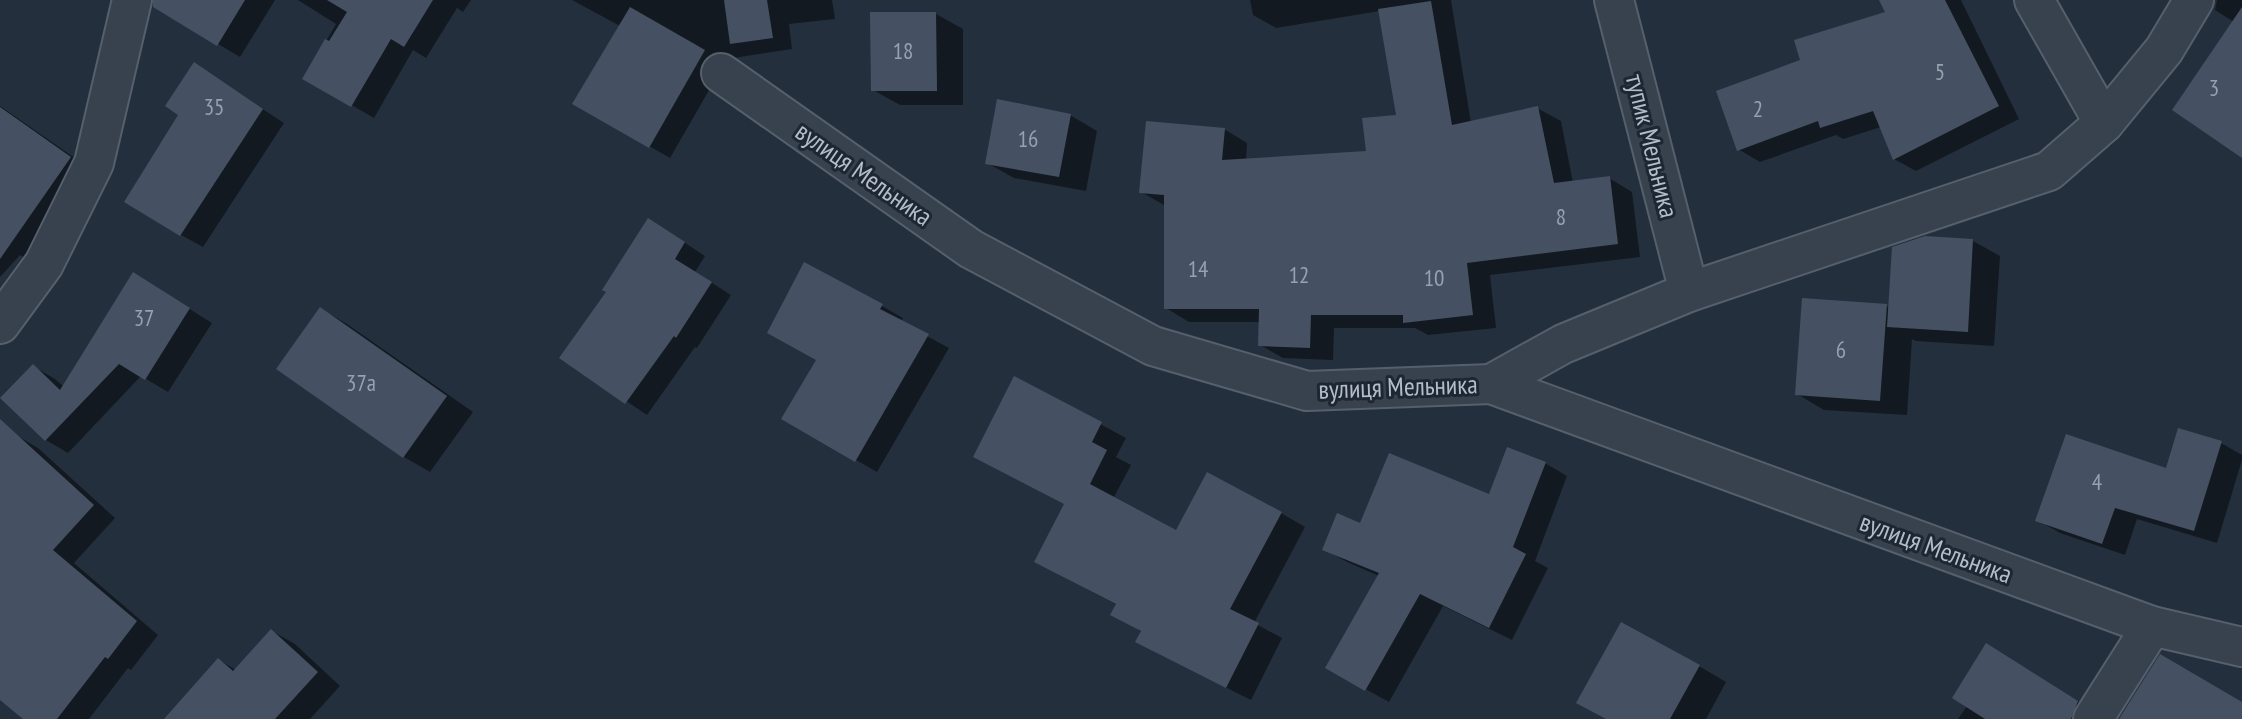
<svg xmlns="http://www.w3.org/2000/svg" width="2242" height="719" font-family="'PT Sans Narrow',sans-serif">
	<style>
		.shadow { fill: #0007 }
		.building { fill: #455162 }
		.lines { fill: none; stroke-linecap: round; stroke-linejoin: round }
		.minor-casing { stroke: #565f6c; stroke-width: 42 }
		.minor { stroke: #38414e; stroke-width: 38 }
		.labels { text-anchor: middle; stroke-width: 6; stroke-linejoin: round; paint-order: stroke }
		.number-label { font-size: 23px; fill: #98a1af }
		.street-label { font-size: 26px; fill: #b4bcc9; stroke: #1d2633 }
	</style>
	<rect width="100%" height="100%" fill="#242f3e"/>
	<g class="shadow">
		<polygon points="174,0 275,0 240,57 166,13"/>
		<polygon points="298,0 471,0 463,12 457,8 426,58 413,50 374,118 305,78 336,24"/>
		<polygon points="572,0 832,0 835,19 789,24 792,49 727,59 670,158 575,104 620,26"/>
		<polygon points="1250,0 1451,0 1471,123 1537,108 1561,121 1573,183 1609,178 1632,192 1640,257 1490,275 1496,328 1428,335 1415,328 1334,328 1333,360 1283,358 1260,345 1260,322 1189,322 1166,308 1164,205 1141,192 1224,129 1247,143 1246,160 1368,152 1398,116 1380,11 1276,28 1253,15"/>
		<polygon points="1881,0 1961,0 2019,119 1916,171 1894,159 1881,127 1843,139 1836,135 1760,162 1738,149 1802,61 1887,13"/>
		<polygon points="2217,0 2242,0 2242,156 2234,22 2215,10"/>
		<polygon points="936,14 963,29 963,105 900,105 873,90"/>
		<polygon points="195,65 284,123 203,247 181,235 181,114"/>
		<polygon points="0,106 95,172 32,262 20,255 0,277"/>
		<polygon points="1070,115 1097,131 1086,191 1014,178 987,163"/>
		<polygon points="670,233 705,256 695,272 731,295 697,348 695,347 647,415 562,358 608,291"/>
		<polygon points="1925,238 1973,241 2000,256 1994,346 1916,341 1912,339 1907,415 1824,410 1797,394 1886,306 1890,308"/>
		<polygon points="156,288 212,323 168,392 141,376 68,453 46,440 33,366 55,379 64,387"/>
		<polygon points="882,306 903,318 901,322 949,348 877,472 783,418 818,360"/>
		<polygon points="321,309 347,324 473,412 430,472 404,457"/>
		<polygon points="1015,378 1126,438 1116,457 1131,465 1113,499 1177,532 1281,513 1305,527 1254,623 1282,638 1251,700 1161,655 1117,605 1060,575 1066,504"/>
		<polygon points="16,435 38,448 115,518 74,563 158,635 131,670 128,668 89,719 26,719 0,698 0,452"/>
		<polygon points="2221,443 2242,455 2242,460 2217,543 2137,519 2125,555 2060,533 2037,520 2167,471"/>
		<polygon points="1545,463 1567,476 1535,561 1548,568 1512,640 1443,606 1389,702 1327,668 1379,576 1347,562 1324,549 1361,525 1490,496"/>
		<polygon points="272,631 295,644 340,686 310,719 186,719 219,660 236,670"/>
		<polygon points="2013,661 2100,715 2097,719 1958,719 1967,706"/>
		<polygon points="1699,666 1726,682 1706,719 1608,719"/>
	</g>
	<g class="building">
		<polygon points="153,0 245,0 217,46 153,7"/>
		<polygon points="327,0 433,0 404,47 391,39 351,107 302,79 325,39 329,41 347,12"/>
		<polygon points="724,0 767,0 773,38 730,44"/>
		<polygon points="1879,0 1945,0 1999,106 1893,160 1873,111 1820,128 1818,121 1737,151 1716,91 1800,60 1794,40 1885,12"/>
		<polygon points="1431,1 1452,125 1538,106 1554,183 1610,176 1618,244 1467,263 1473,315 1403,323 1403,315 1311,315 1310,348 1258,346 1259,309 1164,309 1164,195 1139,193 1146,121 1225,128 1222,160 1366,151 1362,118 1396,115 1378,9"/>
		<polygon points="630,7 705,50 649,148 572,104"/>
		<polygon points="2242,7 2242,158 2172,110"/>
		<polygon points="870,12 936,12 937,91 871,91"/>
		<polygon points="194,62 263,109 180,236 124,202 178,115 165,106"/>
		<polygon points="997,99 1071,114 1059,177 985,164"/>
		<polygon points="0,107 71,157 0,259"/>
		<polygon points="648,218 685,242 675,259 712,282 676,338 674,336 625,404 559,358 606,292 602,290"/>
		<polygon points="1925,236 1973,239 1968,332 1887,327 1892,247"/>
		<polygon points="804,262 883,304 880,309 929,334 855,462 781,419 816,360 767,333"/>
		<polygon points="133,272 190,308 145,380 119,364 45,441 0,398 33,364 60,390"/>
		<polygon points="1802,298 1887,304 1880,401 1795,395"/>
		<polygon points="320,307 447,396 403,458 276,369"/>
		<polygon points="1014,376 1102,422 1092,442 1107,450 1090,484 1176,530 1207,472 1282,512 1230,609 1259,623 1226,688 1135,642 1141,631 1110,615 1116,604 1034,562 1064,504 973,457"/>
		<polygon points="0,419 94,505 53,550 137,621 108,659 105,657 57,719 23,719 0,700"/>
		<polygon points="2178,428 2222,441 2194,531 2115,508 2102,544 2035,521 2066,434 2166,468"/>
		<polygon points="1507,447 1546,462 1513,547 1526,554 1489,628 1420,594 1365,691 1325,668 1379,573 1322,550 1337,513 1360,523 1389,453 1489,494"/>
		<polygon points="1621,622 1700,665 1670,719 1606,719 1576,703"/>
		<polygon points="271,629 318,672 275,719 164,719 218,658 233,671"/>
		<polygon points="1986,643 2078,701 2071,719 1985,719 1952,698"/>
		<polygon points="2160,654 2242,702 2242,719 2119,719"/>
	</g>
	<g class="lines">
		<defs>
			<g id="minor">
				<polyline points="1614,0 1689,292"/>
				<polyline points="2034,0 2104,123 2164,50 2194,0"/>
				<polyline points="721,73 971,249 1153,346 1307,391 1491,384 2152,626 2242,647"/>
				<polyline points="0,324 44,264 94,163 132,0"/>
				<polyline points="1491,384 1563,344 1689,292 2049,171 2104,123"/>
				<polyline points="2093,719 2152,626"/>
			</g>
		</defs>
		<use href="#minor" class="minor-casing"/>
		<use href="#minor" class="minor"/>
	</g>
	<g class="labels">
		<g class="number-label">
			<text x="903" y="59">18</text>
			<text x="1940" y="80">5</text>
			<text x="2214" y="96">3</text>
			<text x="214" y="115">35</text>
			<text x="1758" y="117">2</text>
			<text x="1028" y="147">16</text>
			<text x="1561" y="225">8</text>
			<text x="1198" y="277">14</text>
			<text x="1299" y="283">12</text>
			<text x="1434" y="286">10</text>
			<text x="144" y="326">37</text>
			<text x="1841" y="358">6</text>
			<text x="361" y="391">37а</text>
			<text x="2097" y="490">4</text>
		</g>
		<g class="street-label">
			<text transform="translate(1652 146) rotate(76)" y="9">тупик Мельника</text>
			<text transform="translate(864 174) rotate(35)" y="9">вулиця Мельника</text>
			<text transform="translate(1398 387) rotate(-2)" y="9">вулиця Мельника</text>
			<text transform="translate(1936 548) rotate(20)" y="9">вулиця Мельника</text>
		</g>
	</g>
</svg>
